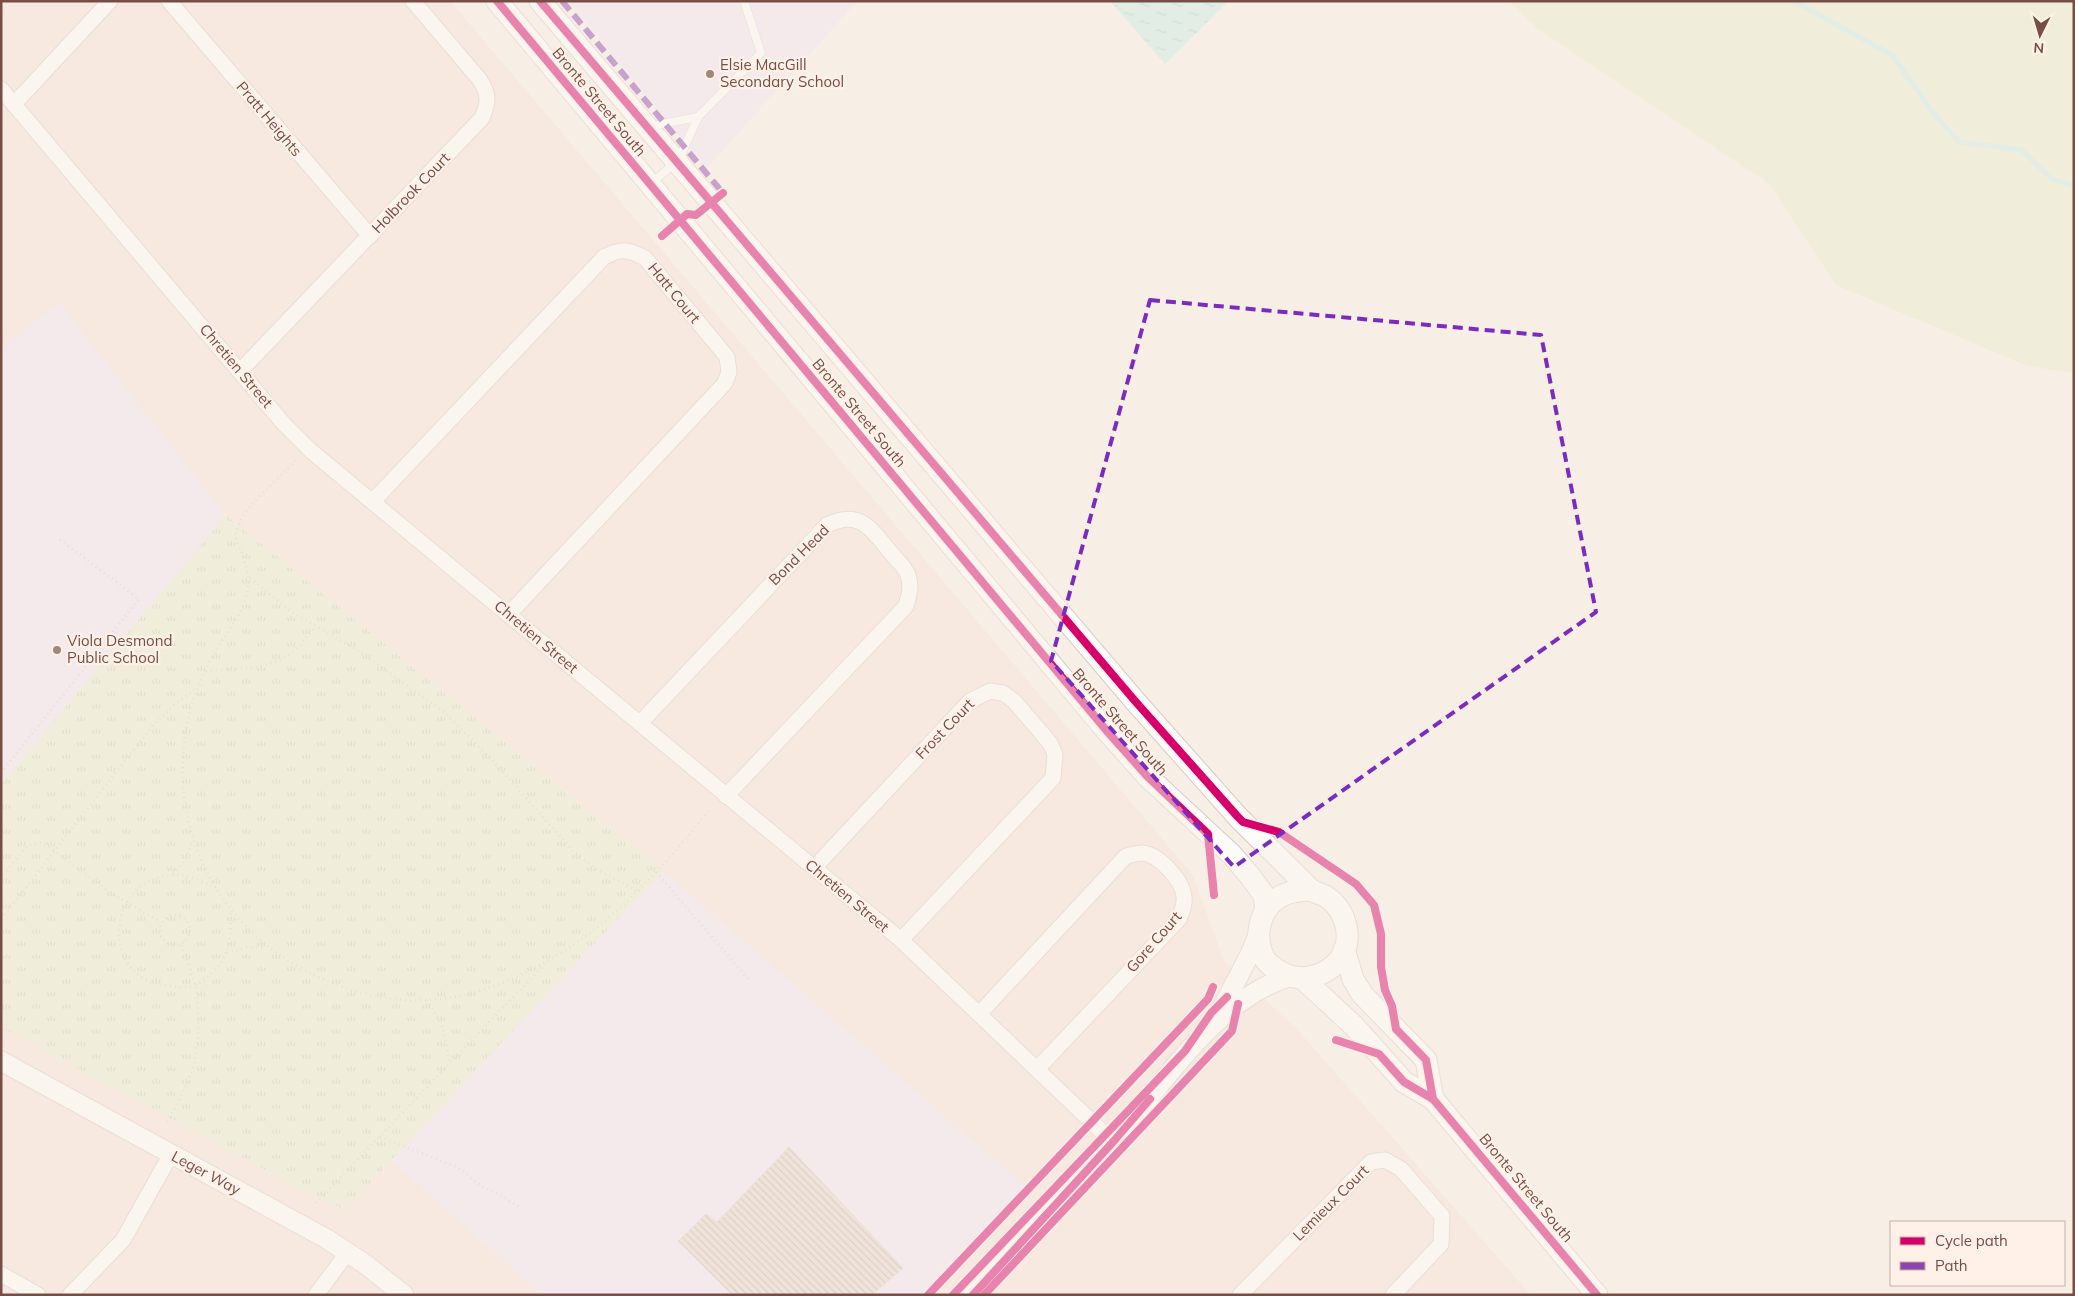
<svg xmlns="http://www.w3.org/2000/svg" width="2075" height="1296" font-family="Mulish,sans-serif">
	<style>
		.residential { fill: #f5e3d7 }
		.education { fill: #f0e4f1 }
		.green { fill: #e6edcf }
		.park { fill: url(#park-tufts) }
		.water { fill: url(#water-ripples) }
		.lines { fill: none; stroke-linecap: round; stroke-linejoin: round }
		.stream { stroke: #c7eae7; stroke-width: 5 }
		.building { fill: url(#building-back-hatch); stroke: #e0cfc8 }
		.service-casing { stroke: #d8cac4; stroke-width: 9 }
		.minor-casing { stroke: #d8cac4; stroke-width: 17 }
		.tertiary-casing { stroke: #d8cac4; stroke-width: 21 }
		.secondary-casing { stroke: #d9cbc5; stroke-width: 23 }
		.path { stroke: #daceca; stroke-width: 3; stroke-dasharray: 1 4; stroke-linecap: butt }
		.service { stroke: #fefcfb; stroke-width: 8 }
		.minor { stroke: #fefcfb; stroke-width: 15 }
		.tertiary { stroke: #fefcfb; stroke-width: 19 }
		.secondary { stroke: #fefcfb; stroke-width: 21 }
		.quiet { stroke: #8e44ad; stroke-width: 6; stroke-dasharray: 12 6; stroke-linecap: butt }
		.cycleway-casing { stroke: #fff1e7; stroke-width: 11 }
		.cycleway { stroke: #d6006c; stroke-width: 8 }
		.marked { fill: none; stroke: #7b2cbf; stroke-width: 4; stroke-dasharray: 10 6; stroke-linejoin: round }
		.poi-dot { fill: #a3867d; stroke: #fff1e7; stroke-width: 2 }
		.labels { text-anchor: middle; stroke-width: 4.5; stroke-linejoin: round; paint-order: stroke }
		.poi-label { font-size: 15px; fill: #764e45; stroke: #fff1e7; text-anchor: start }
		.street-label { font-size: 15px; fill: #764e45; stroke: #fff1e7 }
	</style>
	<defs>
		<pattern id="park-tufts" width="24" height="20" patternUnits="userSpaceOnUse" patternTransform="scale(1.25)"><rect width="24" height="20" fill="#e6edcf"/><path d="M3 7l-1-3M5 7V3M7 7l1-3M15 17l-1-3M17 17v-4M19 17l1-3" fill="none" stroke="#c9cdb3"/></pattern>
		<pattern id="water-ripples" width="26" height="14" patternUnits="userSpaceOnUse" patternTransform="scale(1.25)"><rect width="26" height="14" fill="#c7eae7"/><path d="M2 4q2-2 4 0t4 0M15 11q2-2 4 0t4 0" fill="none" stroke="#aecac8"/></pattern>
		<pattern id="building-back-hatch" width="6" height="6" patternUnits="userSpaceOnUse" patternTransform="scale(1.25)"><rect width="6" height="6" fill="#e4d4cd"/><path d="M-1 5l2 2M0 0l6 6M5-1l2 2" fill="none" stroke="#bdaea8"/></pattern>
	</defs>
	<rect width="100%" height="100%" fill="#f7eee6"/>
	<polygon class="residential" points="1,1 450,1 1193,875 1224,961 1297,1029 1531,1295 1,1295"/>
	<g class="education">
		<polygon points="568,1 858,1 706,169"/>
		<polygon points="59,302 226,515 1,784 1,350"/>
		<polygon points="663,871 1031,1191 925,1295 541,1295 391,1160"/>
	</g>
	<polygon class="green" points="1508,1 2074,1 2074,373 2027,366 1836,285 1769,184 1538,29"/>
	<polygon class="park" points="226,515 663,871 345,1210 284,1180 1,1027 1,784"/>
	<polygon class="water" points="1110,1 1229,1 1165,64"/>
	<g class="lines">
		<polyline class="stream" points="1794,1 1892,55 1934,114 1959,142 2022,150 2052,179 2074,186"/>
	</g>
	<polygon class="building" points="789,1147 903,1268 872,1295 732,1295 678,1241 706,1214 717,1222"/>
	<g class="lines">
		<defs>
			<g id="service">
				<polyline points="651,126 698,117"/>
				<polyline points="650,184 678,161 698,117 761,53 744,1"/>
			</g>
			<g id="minor">
				<polyline points="169,1 370,236"/>
				<polyline points="1,89 283,423 311,451 901,940 1113,1142"/>
				<polyline points="14,104 110,1"/>
				<path d="M240 371 482 118C489 102 489 94 480 80L413 1"/>
				<path d="M373 501 604 257C621 248 628 249 645 258L727 357 729 372 725 383 509 614"/>
				<path d="M640 723 827 525C861 508 872 531 892 554 897 560 906 568 908 575 912 586 909 596 906 606L726 796"/>
				<polyline points="814,868 970,701 990,691 1003,693 1014,701 1050,743 1055,754 1053,778 901,940"/>
				<path d="M979 1014 1126 856C1131 855 1137 853 1142 853 1159 854 1182 880 1184 896 1185 905 1182 911 1179 919L1037 1069"/>
				<polyline points="1,1274 38,1295"/>
				<polyline points="70,1295 123,1240 171,1154"/>
				<polyline points="316,1295 348,1252"/>
				<polyline points="1240,1295 1371,1162 1385,1160 1401,1169 1442,1216 1441,1244 1393,1295"/>
			</g>
			<g id="tertiary">
				<polyline points="1217,1018 1252,950 1259,932"/>
				<polyline points="1,1061 327,1239 365,1264 404,1295"/>
				<path d="M973 1295C1019 1244 1066 1195 1111 1144 1162 1087 1216 997 1292 976"/>
			</g>
			<g id="secondary">
				<polyline points="497,1 1106,730 1147,776 1232,855 1250,876 1264,895 1266,910"/>
				<polyline points="540,1 1135,701 1238,817 1311,890"/>
				<path d="M1311 890C1316 893 1323 894 1328 898 1346 911 1354 939 1340 959 1323 980 1294 984 1273 967 1270 964 1266 962 1265 959 1253 939 1259 910 1278 898 1288 891 1299 891 1311 890Z"/>
				<polyline points="1344,949 1353,979 1362,994 1426,1060 1433,1099"/>
				<polyline points="1302,978 1354,1026 1404,1082 1433,1099 1597,1295"/>
			</g>
		</defs>
		<use href="#service" class="service-casing"/>
		<use href="#minor" class="minor-casing"/>
		<use href="#tertiary" class="tertiary-casing"/>
		<use href="#secondary" class="secondary-casing"/>
		<g class="path">
			<path d="M296 461C280 477 235 514 236 536 236 540 239 547 241 551 250 577 251 581 242 608 237 621 226 633 219 645 203 671 189 705 185 735 169 853 237 953 349 989 392 1003 438 1004 482 990 584 956 645 889 711 808"/>
			<polyline points="250,578 292,612 360,652 444,712 494,762 574,852 596,869 637,891"/>
			<path d="M206 671C235 668 269 671 292 652 301 645 308 635 316 626"/>
			<polyline points="1,773 139,599 59,539"/>
			<path d="M7 871C17 859 27 838 45 844L114 895 161 922"/>
			<polyline points="656,872 750,981"/>
			<polyline points="173,874 185,860 193,841"/>
			<path d="M216 888C203 882 188 874 173 875 106 878 98 978 167 986 183 988 194 988 206 978 228 961 233 937 230 910"/>
			<circle cx="175" cy="930" r="15"/>
			<polyline points="1,919 150,729 173,706 197,688"/>
			<polyline points="227,953 248,947 265,947"/>
			<path d="M426 1000C443 1022 446 1035 449 1062"/>
			<polyline points="167,1122 181,1097 194,1066 199,1027 196,986 181,944"/>
			<polyline points="380,1137 459,1168 482,1187 503,1196 520,1208"/>
			<polyline points="316,1203 544,965"/>
		</g>
		<use href="#service" class="service"/>
		<use href="#minor" class="minor"/>
		<use href="#tertiary" class="tertiary"/>
		<use href="#secondary" class="secondary"/>
		<polyline class="quiet" points="562,1 723,193"/>
		<defs>
			<g id="cycleway">
				<polyline points="497,1 1106,730 1147,776 1208,834 1214,895"/>
				<polyline points="540,1 1135,701 1238,817 1243,822 1279,832 1356,884 1374,905 1381,934 1381,967 1385,990 1392,1006 1396,1029 1426,1060 1433,1099"/>
				<polyline points="662,236 687,214 696,215 723,193"/>
				<polyline points="1336,1040 1379,1054 1404,1082 1433,1099 1597,1295"/>
				<polyline points="928,1295 1208,999 1213,987"/>
				<polyline points="953,1295 1185,1051 1211,1013 1227,997"/>
				<polyline points="973,1295 1113,1142 1150,1099"/>
				<polyline points="984,1295 1232,1031 1238,1004"/>
			</g>
		</defs>
		<use href="#cycleway" class="cycleway-casing"/>
		<use href="#cycleway" class="cycleway"/>
	</g>
	<path d="M0 0H2075V1296H0ZM1150 300 1541 335 1596 612 1234 867 1051 661Z" fill="#f7eee6" fill-opacity=".55" fill-rule="evenodd"/>
	<path class="marked" d="M1150 300 1541 335 1596 612 1234 867 1051 661Z"/>
	<g class="poi-dot">
		<circle cx="710" cy="74" r="5"/>
		<circle cx="57" cy="650" r="5"/>
	</g>
	<g class="labels">
		<g class="poi-label">
			<text x="720" y="70">Elsie MacGill<tspan x="720" dy="17">Secondary School</tspan></text>
			<text x="67" y="646">Viola Desmond<tspan x="67" dy="17">Public School</tspan></text>
		</g>
		<g class="street-label">
			<text transform="translate(599 102) rotate(50)" y="5">Bronte Street South</text>
			<text transform="translate(269 119) rotate(50)" y="5">Pratt Heights</text>
			<text transform="translate(411 193) rotate(-46)" y="5">Holbrook Court</text>
			<text transform="translate(674 293) rotate(51)" y="5">Hatt Court</text>
			<text transform="translate(236 366) rotate(50)" y="5">Chretien Street</text>
			<text transform="translate(859 413) rotate(50)" y="5">Bronte Street South</text>
			<text transform="translate(799 555) rotate(-45)" y="5">Bond Head</text>
			<text transform="translate(536 637) rotate(40)" y="5">Chretien Street</text>
			<text transform="translate(1120 722) rotate(49)" y="5">Bronte Street South</text>
			<text transform="translate(945 729) rotate(-46)" y="5">Frost Court</text>
			<text transform="translate(847 896) rotate(40)" y="5">Chretien Street</text>
			<text transform="translate(1154 942) rotate(-49)" y="5">Gore Court</text>
			<text transform="translate(206 1173) rotate(28)" y="5">Leger Way</text>
			<text transform="translate(1526 1188) rotate(50)" y="5">Bronte Street South</text>
			<text transform="translate(1331 1203) rotate(-45)" y="5">Lemieux Court</text>
		</g>
	</g>
	<rect width="2075" height="1296" fill="none" stroke="#764e45" stroke-width="5"/>
	<rect x="1890" y="1221" width="175" height="65" fill="#fff1e7" stroke="#c8b0a6"/>
	<rect x="1900" y="1237" width="25" height="8" fill="#d6006c" stroke="#c8b0a6"/>
	<text x="1935" y="1246" font-size="15" fill="#764e45">Cycle path</text>
	<rect x="1900" y="1262" width="25" height="8" fill="#8e44ad" stroke="#c8b0a6"/>
	<text x="1935" y="1271" font-size="15" fill="#764e45">Path</text>
	<g transform="translate(2040 35) rotate(185)" stroke="#fff1e7" stroke-width="4" paint-order="stroke">
	<path d="M0-4L9 19L0 12L-9 19Z" fill="#764e45"/>
	<text y="-8" font-size="14" font-weight="bold" text-anchor="middle" fill="#764e45">N</text>
	</g>
</svg>
